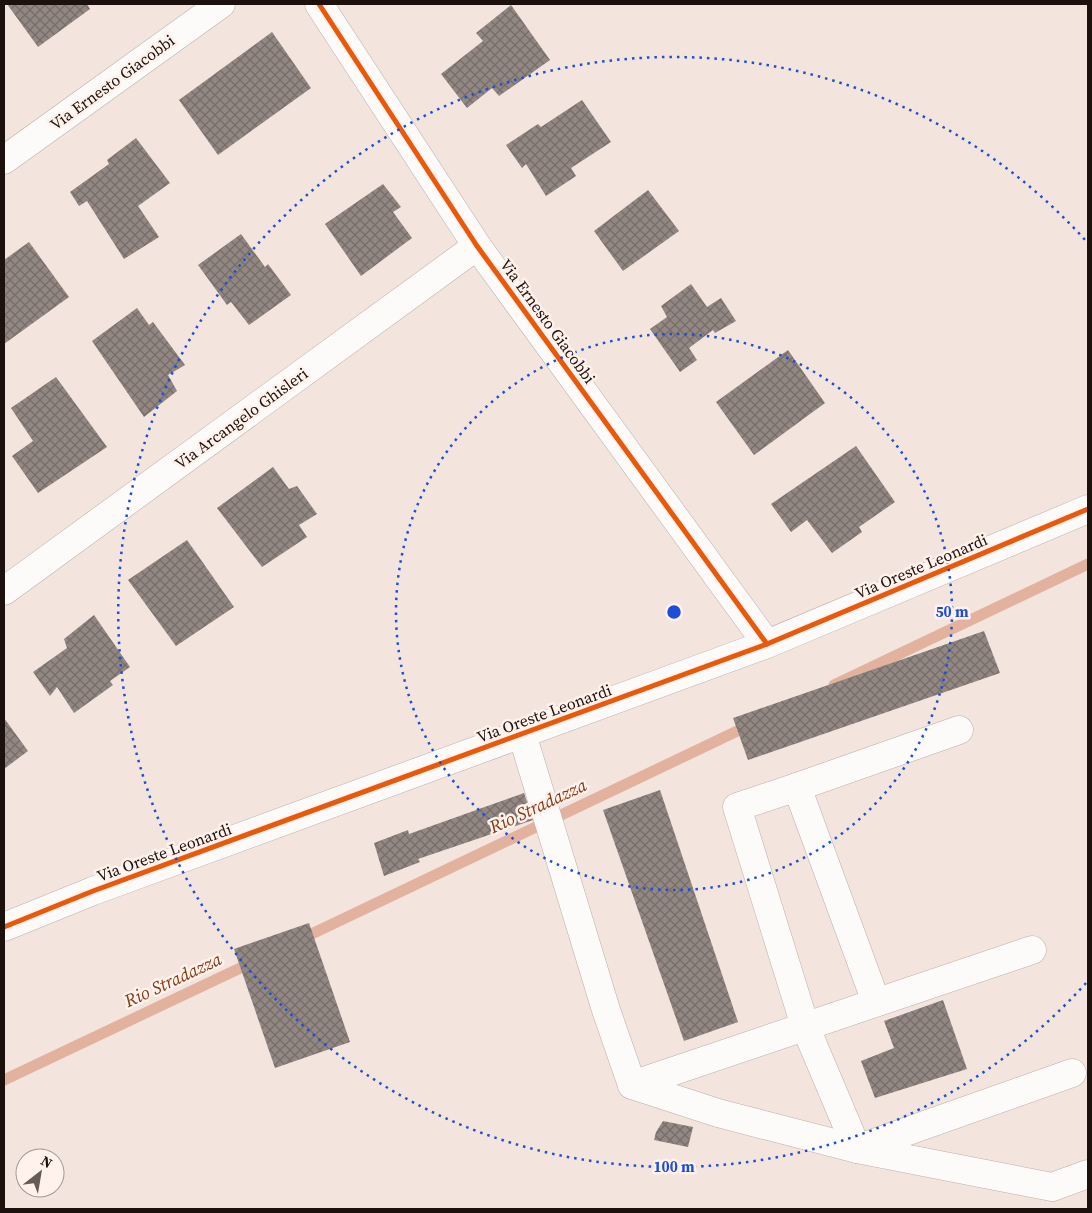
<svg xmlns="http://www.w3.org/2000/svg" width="1092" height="1213" font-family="'Source Serif 4',serif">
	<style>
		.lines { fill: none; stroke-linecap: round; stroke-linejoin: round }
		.stream { stroke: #e2b29e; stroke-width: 11 }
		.building { fill: url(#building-cross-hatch) }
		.minor-casing { stroke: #bbafaa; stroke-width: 29 }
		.minor { stroke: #fdfbfa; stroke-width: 28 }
		.cycleway-casing { stroke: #fff1eb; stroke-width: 8 }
		.cycleway { stroke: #e8590c; stroke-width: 5 }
		.ring { fill: none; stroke: #1d4ed8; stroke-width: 2.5; stroke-dasharray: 2.5 5 }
		.labels { text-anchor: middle; stroke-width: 5; stroke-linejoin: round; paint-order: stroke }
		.street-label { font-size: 16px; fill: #1c110d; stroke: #fff1eb }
		.water-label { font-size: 18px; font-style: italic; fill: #843915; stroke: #fff1eb }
		.centre { fill: #1d4ed8; stroke: #fff1eb; stroke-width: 2.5 }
		.ring-label { font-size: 15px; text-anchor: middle; font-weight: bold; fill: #1d4ed8; stroke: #fff1eb; stroke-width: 5; stroke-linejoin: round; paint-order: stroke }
	</style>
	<defs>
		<pattern id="building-cross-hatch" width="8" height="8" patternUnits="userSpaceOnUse" patternTransform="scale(1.25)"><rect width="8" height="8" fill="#928782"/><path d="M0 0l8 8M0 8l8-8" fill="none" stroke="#766d69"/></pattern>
	</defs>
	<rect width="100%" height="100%" fill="#f3e4de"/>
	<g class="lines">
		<g class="stream">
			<polyline points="834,685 1088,564"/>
			<polyline points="299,940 752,724"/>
			<polyline points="4,1080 253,962"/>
		</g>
	</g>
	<g class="building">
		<polygon points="7,4 87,4 90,9 38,47"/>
		<polygon points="511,5 550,60 499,96 492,88 467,108 441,74 483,41 476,33"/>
		<polygon points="272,32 311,88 218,155 179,100"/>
		<polygon points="582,100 611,142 571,168 576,176 546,196 526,164 522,168 506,145 538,124 541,127"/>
		<polygon points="136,138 170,183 138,206 159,237 124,259 87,201 79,206 70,192 109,164 107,160"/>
		<polygon points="383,184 401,207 393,212 412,238 361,276 325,224"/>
		<polygon points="648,190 679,231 623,271 594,231"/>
		<polygon points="241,234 265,267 268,264 291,295 249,325 231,302 227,305 198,265"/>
		<polygon points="29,242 69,297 4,344 4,260"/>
		<polygon points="691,284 707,307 721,298 736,321 715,333 713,330 689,348 697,360 680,372 650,329 667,317 661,306"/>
		<polygon points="137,308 149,325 153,322 185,365 168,375 177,391 144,417 92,341"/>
		<polygon points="788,350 825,403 754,455 716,402"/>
		<polygon points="56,377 107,447 38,493 12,456 33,441 11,408"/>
		<polygon points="856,446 895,502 859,527 862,532 832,553 807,520 791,532 771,504"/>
		<polygon points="273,467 289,489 297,486 317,514 299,525 307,537 262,567 217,508"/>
		<polygon points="187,540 234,607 176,646 128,580"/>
		<polygon points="94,615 130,667 110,681 113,685 74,713 57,687 50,696 33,672 67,648 64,639"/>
		<polygon points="984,631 1000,673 748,760 733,718"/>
		<polygon points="4,718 28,751 4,769"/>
		<polygon points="660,790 738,1022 684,1041 603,810"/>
		<polygon points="524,793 533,820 418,859 420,862 384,876 374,843 408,830 409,834"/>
		<polygon points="309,923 350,1042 275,1068 234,949"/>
		<polygon points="943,1000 967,1069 875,1098 861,1061 894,1048 884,1021"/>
		<polygon points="663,1121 693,1127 688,1147 654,1140 656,1132"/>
	</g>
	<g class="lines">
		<defs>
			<g id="minor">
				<polyline points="319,4 477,246 767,644"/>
				<polyline points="4,160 221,4"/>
				<polyline points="4,591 477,246"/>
				<polyline points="522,734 606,1010 632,1085 718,1113 857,1149 1052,1187 1088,1174"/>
				<polyline points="797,787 959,730"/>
				<polyline points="4,927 93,891 767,644 1088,509"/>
				<polyline points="876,1002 797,787 737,807 805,1026 857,1149 1072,1073"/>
				<polyline points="632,1085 1032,950"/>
			</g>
		</defs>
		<use href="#minor" class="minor-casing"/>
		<use href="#minor" class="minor"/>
		<defs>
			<g id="cycleway">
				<polyline points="319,4 477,246 767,644"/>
				<polyline points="4,927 93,891 767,644 1088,509"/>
			</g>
		</defs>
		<use href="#cycleway" class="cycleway-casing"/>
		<use href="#cycleway" class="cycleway"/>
	</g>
	<g class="ring">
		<circle cx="674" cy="612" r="278"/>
		<path d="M1086 983A555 555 0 1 1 1086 241"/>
	</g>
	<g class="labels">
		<g class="street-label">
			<text transform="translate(112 82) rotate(-36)" y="6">Via Ernesto Giacobbi</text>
			<text transform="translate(548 321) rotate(54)" y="6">Via Ernesto Giacobbi</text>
			<text transform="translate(241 418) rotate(-36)" y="6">Via Arcangelo Ghisleri</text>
			<text transform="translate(921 566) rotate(-23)" y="6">Via Oreste Leonardi</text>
			<text transform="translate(544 713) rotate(-20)" y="6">Via Oreste Leonardi</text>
			<text transform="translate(164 852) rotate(-20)" y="6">Via Oreste Leonardi</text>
		</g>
		<g class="water-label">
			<text transform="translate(538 806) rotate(-25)" y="6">Rio Stradazza</text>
			<text transform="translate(173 980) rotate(-25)" y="6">Rio Stradazza</text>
		</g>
	</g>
	<circle cx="674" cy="612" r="8" class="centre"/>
	<g class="ring-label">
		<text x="952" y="617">50 m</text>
		<text x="674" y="1172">100 m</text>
	</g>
	<rect width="1092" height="1213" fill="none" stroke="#1c110d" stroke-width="10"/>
	<g transform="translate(40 1173) rotate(31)"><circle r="24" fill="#fff1eb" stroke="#a49792"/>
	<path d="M0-4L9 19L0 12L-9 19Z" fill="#675b56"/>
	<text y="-8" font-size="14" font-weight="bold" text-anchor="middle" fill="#1c110d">N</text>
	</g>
</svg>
